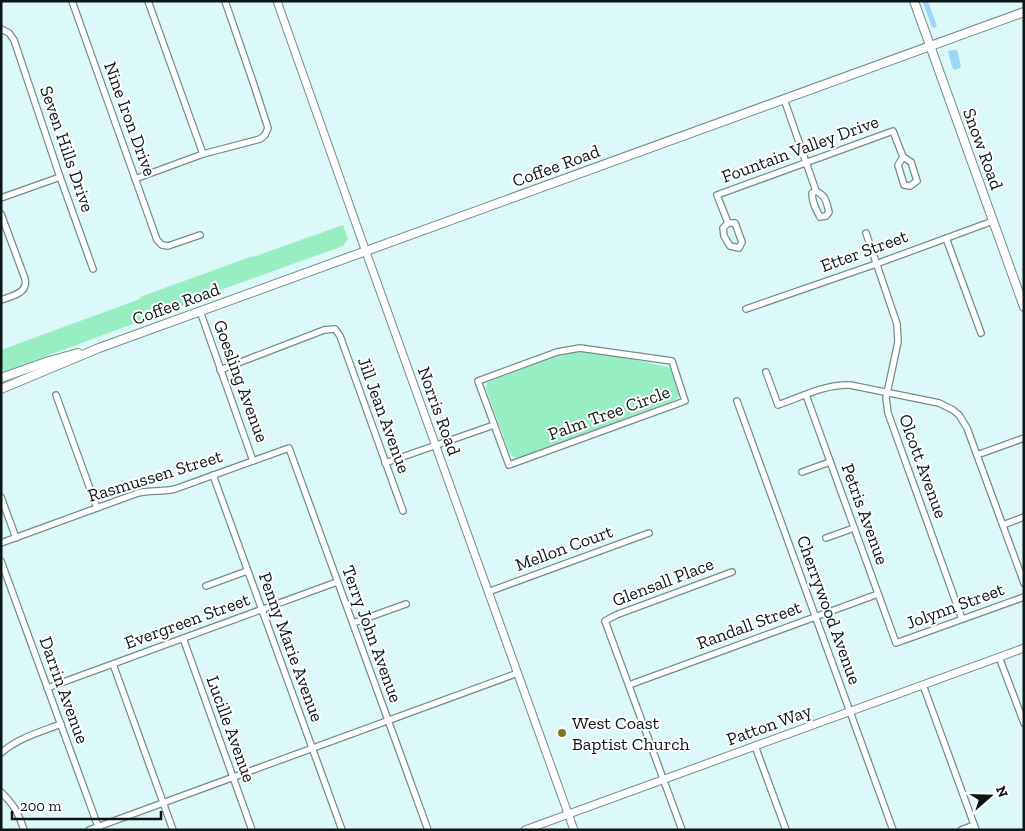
<svg xmlns="http://www.w3.org/2000/svg" width="1025" height="831" font-family="'Zilla Slab',serif">
	<style>
		.green { fill: #98eec3 }
		.water { fill: #9cd6f8 }
		.lines { fill: none; stroke-linecap: round; stroke-linejoin: round }
		.canal { stroke: #9cd6f8; stroke-width: 5 }
		.minor-casing { stroke: #738d8d; stroke-width: 8 }
		.tertiary-casing { stroke: #738d8d; stroke-width: 9 }
		.secondary-casing { stroke: #738d8d; stroke-width: 10 }
		.minor { stroke: #fff; stroke-width: 5.5 }
		.tertiary { stroke: #fff; stroke-width: 7 }
		.secondary { stroke: #fff; stroke-width: 8 }
		.poi-dot { fill: #7d791f; stroke: #fff; stroke-width: 2 }
		.labels { text-anchor: middle; stroke-width: 4; stroke-linejoin: round; paint-order: stroke }
		.street-label { font-size: 18px; fill: #0c1616; stroke: #fff }
		.poi-label { font-size: 18px; fill: #0c1616; stroke: #fff; text-anchor: start }
	</style>
	<rect width="100%" height="100%" fill="#dcf8f8"/>
	<g class="green">
		<polygon points="343,225 348,239 343,246 215,292 197,300 4,372 1,366 1,350 140,299 140,297 242,260 252,256 253,257"/>
		<path d="M581 351 597 352 669 367 679 390C680 395 679 397 675 400L517 458 513 457 509 452 486 389 487 383 490 381 554 357Z"/>
	</g>
	<polygon class="water" points="953,50 957,50 961,66 960,68 954,70 952,67 948,51"/>
	<g class="lines">
		<polyline class="canal" points="925,1 934,25"/>
		<defs>
			<g id="minor">
				<polyline points="72,1 157,240 162,245 168,246 200,235"/>
				<polyline points="148,1 203,154"/>
				<polyline points="1,29 9,33 14,40 60,177 93,269"/>
				<path d="M784 99 816 191C826 196 826 201 829 212L826 216 820 217C816 209 812 203 812 193L816 191"/>
				<polyline points="135,179 203,154 260,139 265,135 268,128 254,85 225,1"/>
				<polyline points="1,198 60,177"/>
				<path d="M1 214 24 276C25 277 26 284 25 285 24 294 9 297 1 300"/>
				<polyline points="728,223 723,228 724,236 730,246 739,248 742,242 735,223 728,223 717,195 893,131 903,157 911,162 917,181 910,186 904,185 898,165 903,157"/>
				<polyline points="866,233 897,324 898,342 886,398 888,413 962,619"/>
				<polyline points="946,238 981,333"/>
				<polyline points="746,309 876,264 993,221"/>
				<polyline points="200,311 253,461"/>
				<polygon points="580,348 672,361 685,401 509,465 478,381 557,352"/>
				<polyline points="220,370 324,330 335,329 340,336 403,511"/>
				<path d="M766 372 778 405C801 397 825 384 850 385L939 403 953 410 959 415 967 428 1024 583"/>
				<polyline points="56,395 97,508"/>
				<polyline points="806,395 896,643 1024,597"/>
				<polyline points="737,401 893,830"/>
				<polyline points="977,455 1024,438"/>
				<polyline points="385,463 494,425"/>
				<polyline points="802,472 830,462"/>
				<polyline points="213,475 342,830"/>
				<polyline points="1,497 16,538"/>
				<polyline points="1003,525 1024,517"/>
				<polyline points="826,538 854,528"/>
				<path d="M1 543 138 493C151 490 163 492 175 489L289 448 428 830"/>
				<polyline points="1,561 99,829"/>
				<polyline points="206,586 247,571"/>
				<polyline points="488,592 649,533"/>
				<polyline points="353,623 406,604"/>
				<polyline points="183,638 252,830"/>
				<polyline points="999,657 1024,723"/>
				<polyline points="113,664 173,830"/>
				<polyline points="629,685 878,594"/>
				<polyline points="923,685 976,830"/>
				<polyline points="47,688 337,582"/>
				<polyline points="755,746 786,830"/>
				<path d="M1 753C18 738 40 732 61 724"/>
				<path d="M1 792C14 805 18 812 24 830"/>
				<polyline points="89,830 518,673"/>
				<polyline points="682,830 605,621 616,615 732,572"/>
				<polyline points="961,830 974,825"/>
			</g>
			<g id="tertiary">
				<polyline points="277,1 366,252 574,830"/>
				<polyline points="525,830 1024,648"/>
			</g>
			<g id="secondary">
				<polyline points="914,1 1024,307"/>
				<polyline points="1,378 49,361 78,353"/>
				<polyline points="1,389 99,348 1024,12"/>
			</g>
		</defs>
		<use href="#minor" class="minor-casing"/>
		<use href="#tertiary" class="tertiary-casing"/>
		<use href="#secondary" class="secondary-casing"/>
		<use href="#minor" class="minor"/>
		<use href="#tertiary" class="tertiary"/>
		<use href="#secondary" class="secondary"/>
	</g>
	<circle class="poi-dot" cx="562" cy="733" r="5"/>
	<g class="labels">
		<g class="street-label">
			<text transform="translate(130 119) rotate(70)" y="6">Nine Iron Drive</text>
			<text transform="translate(67 149) rotate(71)" y="6">Seven Hills Drive</text>
			<text transform="translate(800 149) rotate(-20)" y="6">Fountain Valley Drive</text>
			<text transform="translate(983 149) rotate(70)" y="6">Snow Road</text>
			<text transform="translate(556 166) rotate(-20)" y="6">Coffee Road</text>
			<text transform="translate(864 251) rotate(-20)" y="6">Etter Street</text>
			<text transform="translate(176 304) rotate(-20)" y="6">Coffee Road</text>
			<text transform="translate(241 381) rotate(70)" y="6">Goesling Avenue</text>
			<text transform="translate(439 411) rotate(70)" y="6">Norris Road</text>
			<text transform="translate(609 413) rotate(-20)" y="6">Palm Tree Circle</text>
			<text transform="translate(384 415) rotate(70)" y="6">Jill Jean Avenue</text>
			<text transform="translate(923 466) rotate(70)" y="6">Olcott Avenue</text>
			<text transform="translate(155 476) rotate(-17)" y="6">Rasmussen Street</text>
			<text transform="translate(865 514) rotate(70)" y="6">Petris Avenue</text>
			<text transform="translate(564 548) rotate(-20)" y="6">Mellon Court</text>
			<text transform="translate(663 582) rotate(-21)" y="6">Glensall Place</text>
			<text transform="translate(955 606) rotate(-20)" y="6">Jolynn Street</text>
			<text transform="translate(829 610) rotate(70)" y="6">Cherrywood Avenue</text>
			<text transform="translate(187 621) rotate(-20)" y="6">Evergreen Street</text>
			<text transform="translate(749 625) rotate(-20)" y="6">Randall Street</text>
			<text transform="translate(372 634) rotate(70)" y="6">Terry John Avenue</text>
			<text transform="translate(291 647) rotate(70)" y="6">Penny Marie Avenue</text>
			<text transform="translate(64 690) rotate(70)" y="6">Darrin Avenue</text>
			<text transform="translate(769 725) rotate(-20)" y="6">Patton Way</text>
			<text transform="translate(231 729) rotate(70)" y="6">Lucille Avenue</text>
		</g>
		<g class="poi-label">
			<text x="572" y="729">West Coast<tspan x="572" dy="21">Baptist Church</tspan></text>
		</g>
	</g>
	<rect width="1025" height="831" fill="none" stroke="#0c1616" stroke-width="5"/>
	<g transform="translate(990 796) rotate(70)" stroke="#ffffff" stroke-width="4" paint-order="stroke">
	<path d="M0-4L9 19L0 12L-9 19Z" fill="#0c1616"/>
	<text y="-8" font-size="14" font-weight="bold" text-anchor="middle" fill="#0c1616">N</text>
	</g>
	<path d="M12 811v8h149v-8" fill="none" stroke="#0c1616" stroke-width="2.5"/>
	<text x="20" y="811" font-size="15" fill="#0c1616" stroke="#ffffff" stroke-width="4" paint-order="stroke">200 m</text>
</svg>
